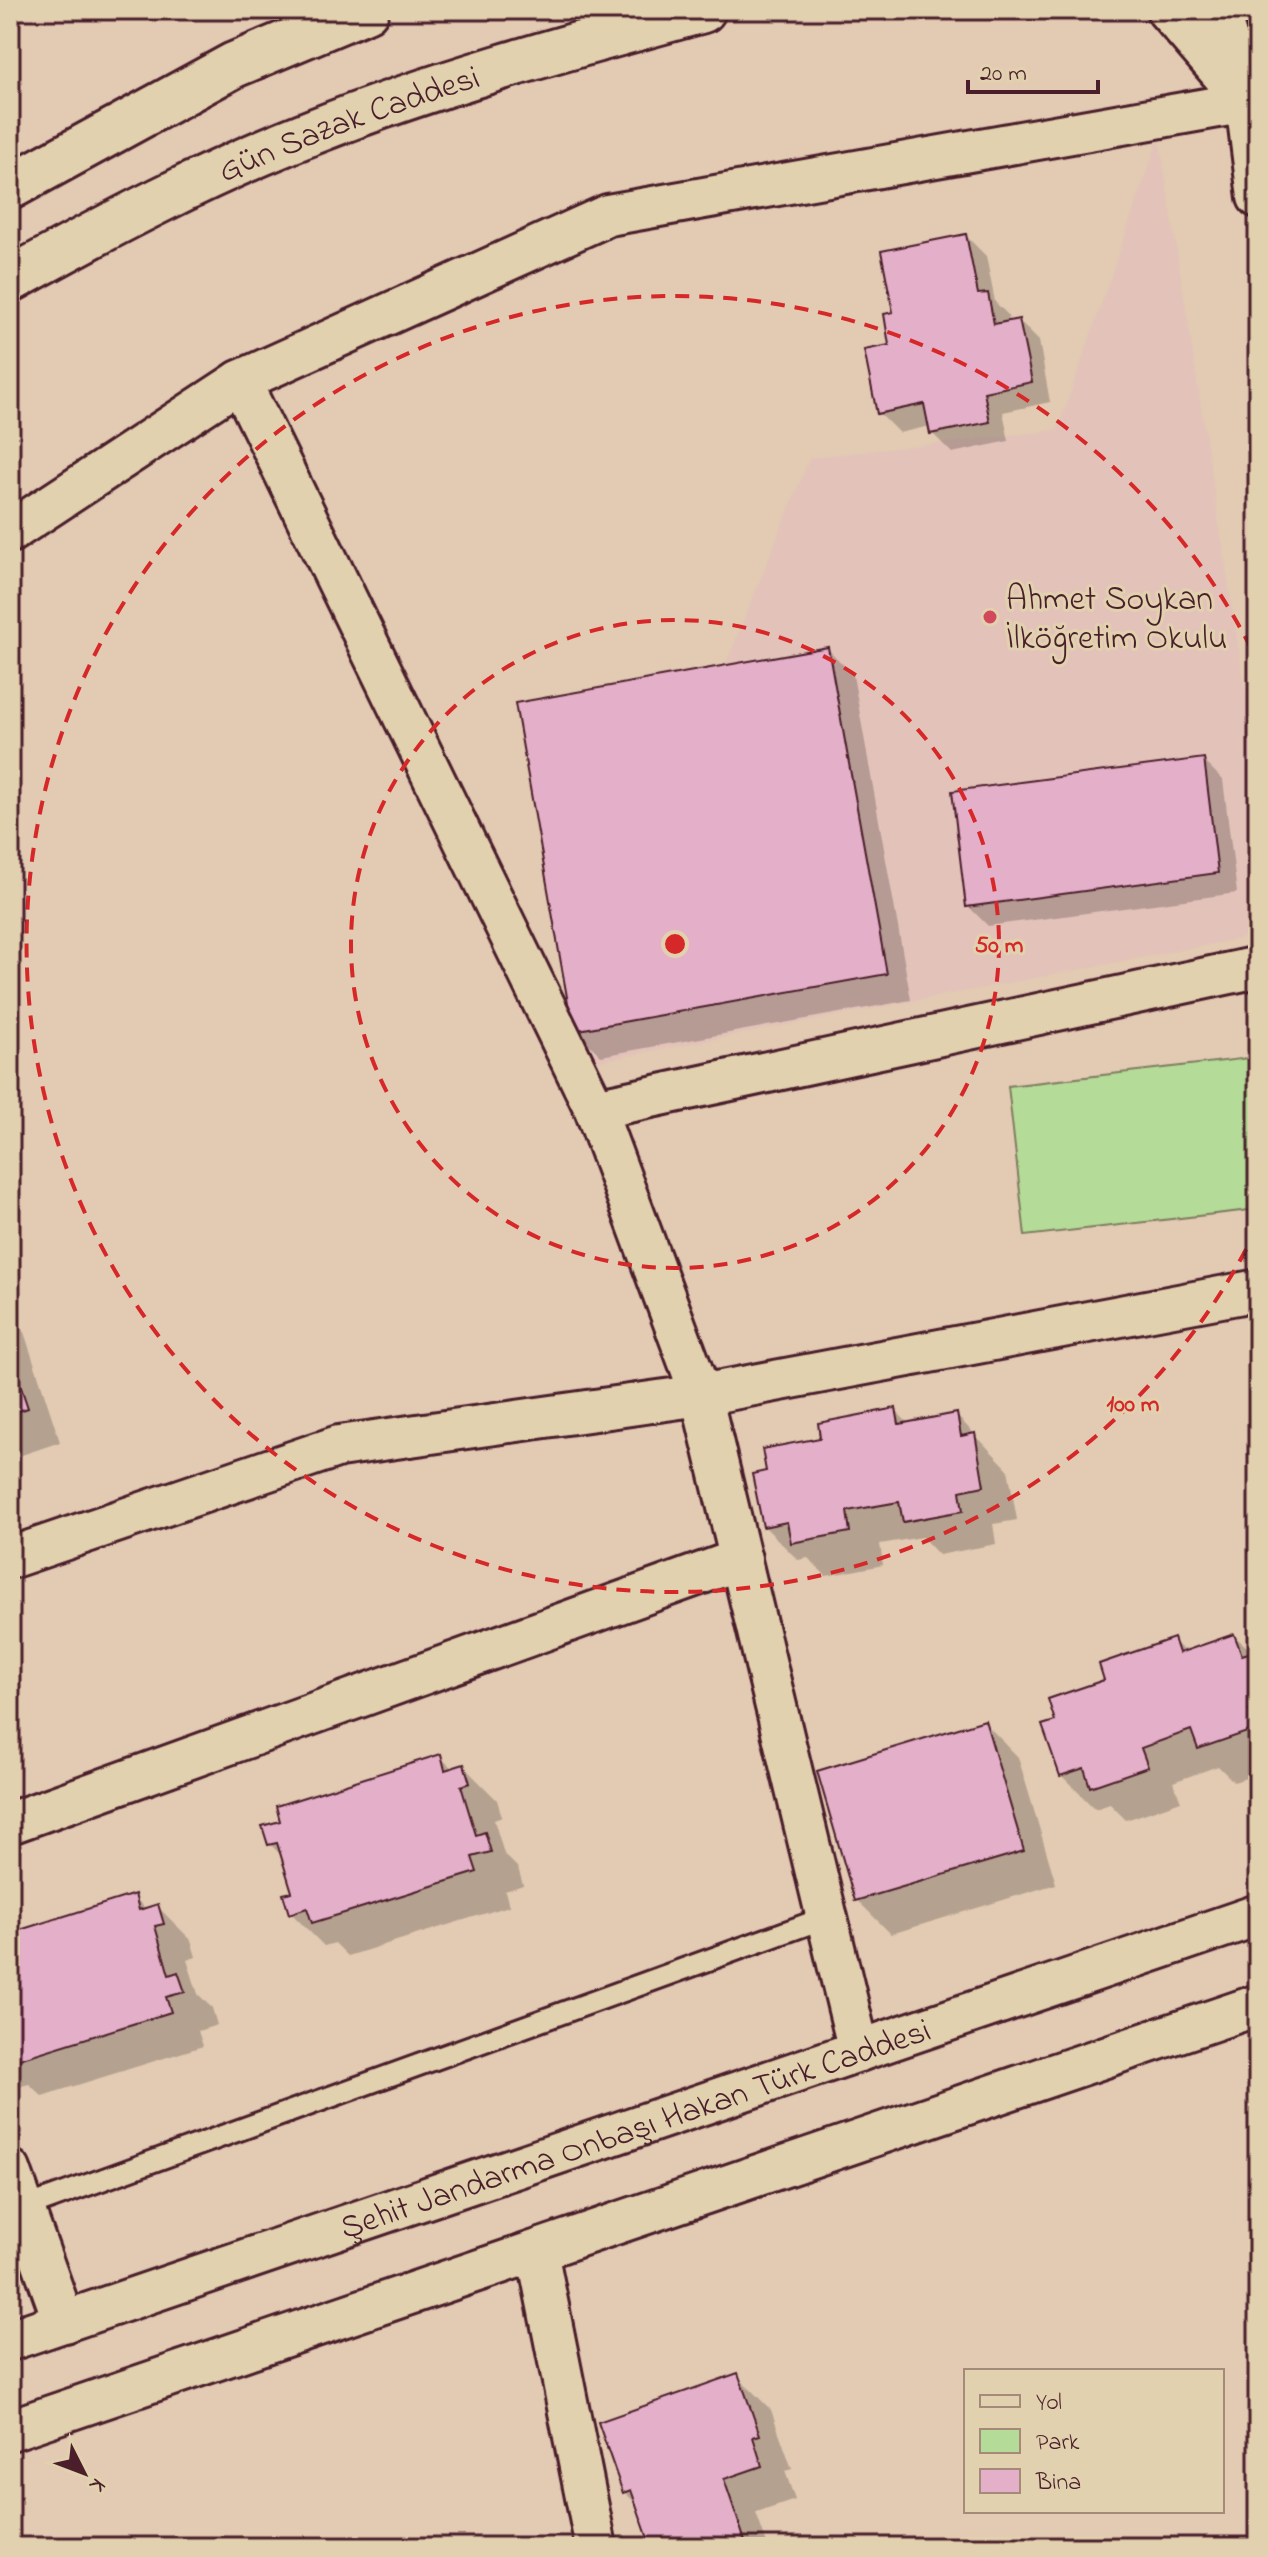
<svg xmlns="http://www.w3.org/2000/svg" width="1268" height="2557" font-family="'Indie Flower',sans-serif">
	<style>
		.built { fill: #e3c2b9 }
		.green { fill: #b4db97; stroke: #7f7d61; stroke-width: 2 }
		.shadow { fill: #0003 }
		.building { fill: #e4afc8; stroke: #4a1f2b; stroke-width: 2 }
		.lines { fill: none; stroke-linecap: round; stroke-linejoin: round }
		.lane-casing { stroke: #4a1f2b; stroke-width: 26 }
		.street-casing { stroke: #4a1f2b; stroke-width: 46 }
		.secondary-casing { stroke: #4a1f2b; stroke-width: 50 }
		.lane { stroke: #e2d1ae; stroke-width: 20 }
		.street { stroke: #e2d1ae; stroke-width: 40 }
		.secondary { stroke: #e2d1ae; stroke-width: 44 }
		.ring { fill: none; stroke: #d62828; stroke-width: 4; stroke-dasharray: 14 10 }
		.poi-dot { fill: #d1495b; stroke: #e2d1ae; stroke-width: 3 }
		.labels { text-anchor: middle; stroke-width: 6; stroke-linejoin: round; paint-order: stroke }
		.street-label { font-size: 34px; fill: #4a1f2b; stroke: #e2d1ae }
		.poi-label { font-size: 34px; fill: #4a1f2b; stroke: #e2d1ae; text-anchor: start }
		.centre { fill: #d62828; stroke: #e2d1ae; stroke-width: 4 }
		.ring-label { font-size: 24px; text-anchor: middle; font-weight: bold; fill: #d62828; stroke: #e2d1ae; stroke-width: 6; stroke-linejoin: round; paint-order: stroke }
	</style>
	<rect width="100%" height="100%" fill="#e2cab3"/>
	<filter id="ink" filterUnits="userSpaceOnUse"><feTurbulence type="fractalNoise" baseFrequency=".0125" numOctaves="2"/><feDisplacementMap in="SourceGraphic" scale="16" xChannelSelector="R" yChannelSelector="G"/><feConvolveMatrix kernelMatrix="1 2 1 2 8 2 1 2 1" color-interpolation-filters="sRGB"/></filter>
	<g filter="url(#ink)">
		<polygon class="built" points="1159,138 1258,776 1258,935 562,1068 810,458 1058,430"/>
		<polygon class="green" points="1258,1057 1258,1209 1025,1236 1008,1086"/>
		<g class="shadow">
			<polygon points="966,236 986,256 995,302 1008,315 1009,323 1019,321 1039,341 1050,402 1003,412 1009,441 952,453 932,433 930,426 899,433 879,413 895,313"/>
			<polygon points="828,649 853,675 911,1000 601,1056 575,1030"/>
			<polygon points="1203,760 1223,780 1237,893 988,926 968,906"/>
			<polygon points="10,1316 23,1329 60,1442 10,1459"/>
			<polygon points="895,1410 909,1424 956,1415 1008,1469 1017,1520 993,1524 996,1544 939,1555 922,1537 880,1544 883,1565 826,1576 808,1558 798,1560 764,1526 769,1473 823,1440"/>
			<polygon points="1234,1636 1258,1656 1258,1774 1234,1782 1218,1766 1173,1782 1181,1801 1126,1820 1110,1804 1095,1809 1061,1775 1058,1722 1107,1681 1173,1640 1186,1653"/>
			<polygon points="985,1723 1018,1757 1056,1884 891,1934 857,1900"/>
			<polygon points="440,1757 453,1769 463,1766 497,1800 502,1817 494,1820 504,1854 518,1868 523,1885 505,1891 509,1906 348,1956 335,1943 324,1946 290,1912 294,1893 284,1858 270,1844"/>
			<polygon points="134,1897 147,1910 157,1906 191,1940 196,1957 187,1960 198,1994 212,2008 217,2025 198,2031 203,2046 42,2096 29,2084 18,2087 10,2079 10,1935"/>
			<polygon points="737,2376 771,2410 792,2469 785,2471 795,2500 756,2513 768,2547 653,2547 639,2506 624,2492"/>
		</g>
		<g class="building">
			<polygon points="966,234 978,294 988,293 994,324 1019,319 1032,382 984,392 990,422 930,434 924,404 877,414 864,350 889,345 884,314 893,312 881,251"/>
			<polygon points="828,647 887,974 573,1031 515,703"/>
			<polygon points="1204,758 1218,873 966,907 952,791"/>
			<polygon points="10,1354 28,1408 10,1414"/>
			<polygon points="896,1408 899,1424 957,1413 961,1436 975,1433 984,1486 960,1491 963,1511 903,1522 899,1502 847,1511 850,1532 791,1543 787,1522 763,1527 752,1474 766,1471 762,1449 820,1438 818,1423"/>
			<polygon points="1234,1634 1242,1655 1255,1651 1258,1659 1258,1707 1249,1710 1256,1729 1198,1749 1191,1730 1141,1748 1148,1767 1090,1787 1084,1768 1060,1776 1042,1725 1055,1721 1048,1699 1104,1680 1099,1664 1174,1638 1179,1653"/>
			<polygon points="985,1720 1024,1851 855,1901 817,1771"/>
			<polygon points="441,1754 445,1770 464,1764 470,1783 461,1786 476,1835 485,1832 491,1852 472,1857 477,1872 312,1923 307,1908 289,1914 283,1894 292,1892 277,1843 268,1845 262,1826 280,1821 276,1806"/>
			<polygon points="135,1894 139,1910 158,1904 164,1924 155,1926 169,1975 178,1972 185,1992 166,1997 171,2012 10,2062 10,1933"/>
			<polygon points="738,2373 760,2435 753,2437 762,2466 724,2479 746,2544 651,2547 631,2490 623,2493 598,2422"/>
		</g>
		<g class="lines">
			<defs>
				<polyline id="lane" points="24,2208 827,1917"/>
				<g id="street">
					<polyline points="1167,10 1236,90"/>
					<polyline points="1218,10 1246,102 1258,197"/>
					<polyline points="240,381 595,1109 701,1395 859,2051"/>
					<polyline points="10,532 240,381 608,215 1246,102"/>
					<polyline points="595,1109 1258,967"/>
					<polyline points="10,1558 339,1446 701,1395 1258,1290"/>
					<polyline points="10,1823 741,1559"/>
					<polyline points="10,2170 64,2322"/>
					<polyline points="537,2251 596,2547"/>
					<path id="s1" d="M10 2340 1258 1915"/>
					<polyline points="10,2430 1258,2005"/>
				</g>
				<g id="secondary">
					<polyline points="10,187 234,65 366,10"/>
					<path id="s2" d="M10 280C109 225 209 172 315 131 442 81 572 46 703 10"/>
				</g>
			</defs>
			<use href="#lane" class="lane-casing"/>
			<use href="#street" class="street-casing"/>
			<use href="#secondary" class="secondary-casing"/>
			<use href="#lane" class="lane"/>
			<use href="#street" class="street"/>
			<use href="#secondary" class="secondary"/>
		</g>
	</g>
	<g class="ring">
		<circle cx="675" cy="944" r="324"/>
		<path d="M1257 1228A648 648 0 1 1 1257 660"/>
	</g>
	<circle class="poi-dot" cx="990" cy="617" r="8"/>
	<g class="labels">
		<g class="street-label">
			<text dy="12" stroke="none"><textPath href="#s2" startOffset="374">Gün Sazak Caddesi</textPath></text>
			<text dy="12" stroke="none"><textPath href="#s1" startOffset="660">Şehit Jandarma Onbaşı Hakan Türk Caddesi</textPath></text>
		</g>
		<g class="poi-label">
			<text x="1006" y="609">Ahmet Soykan<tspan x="1006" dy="39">İlköğretim Okulu</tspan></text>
		</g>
	</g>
	<circle cx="675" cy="944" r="12" class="centre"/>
	<g class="ring-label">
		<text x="999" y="952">50 m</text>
		<text x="1133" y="1411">100 m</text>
	</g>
	<rect width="1268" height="2557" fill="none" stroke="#e2d1ae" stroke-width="40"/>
	<rect x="20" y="20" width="1228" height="2517" fill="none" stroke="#4a1f2b" stroke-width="3" filter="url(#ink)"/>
	<rect x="964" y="2369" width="260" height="144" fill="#e2d1ae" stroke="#a58a7a" stroke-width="2"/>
	<rect x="980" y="2395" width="40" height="12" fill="#e2d1ae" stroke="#a58a7a" stroke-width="2"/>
	<text x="1036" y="2409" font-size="24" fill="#4a1f2b">Yol</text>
	<rect x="980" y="2429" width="40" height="24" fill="#b4db97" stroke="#a58a7a" stroke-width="2"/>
	<text x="1036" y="2449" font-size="24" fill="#4a1f2b">Park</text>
	<rect x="980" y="2469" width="40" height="24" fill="#e4afc8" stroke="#a58a7a" stroke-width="2"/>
	<text x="1036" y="2489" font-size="24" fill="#4a1f2b">Bina</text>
	<g transform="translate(84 2473) rotate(132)" stroke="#e2d1ae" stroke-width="6" paint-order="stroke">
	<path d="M0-6L14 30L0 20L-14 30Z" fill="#4a1f2b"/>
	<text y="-12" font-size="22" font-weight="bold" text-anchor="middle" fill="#4a1f2b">K</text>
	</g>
	<path d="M968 80v12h130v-12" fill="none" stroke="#4a1f2b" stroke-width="4"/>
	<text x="980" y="80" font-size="24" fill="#4a1f2b" stroke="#e2d1ae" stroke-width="6" paint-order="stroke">20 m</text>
</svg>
